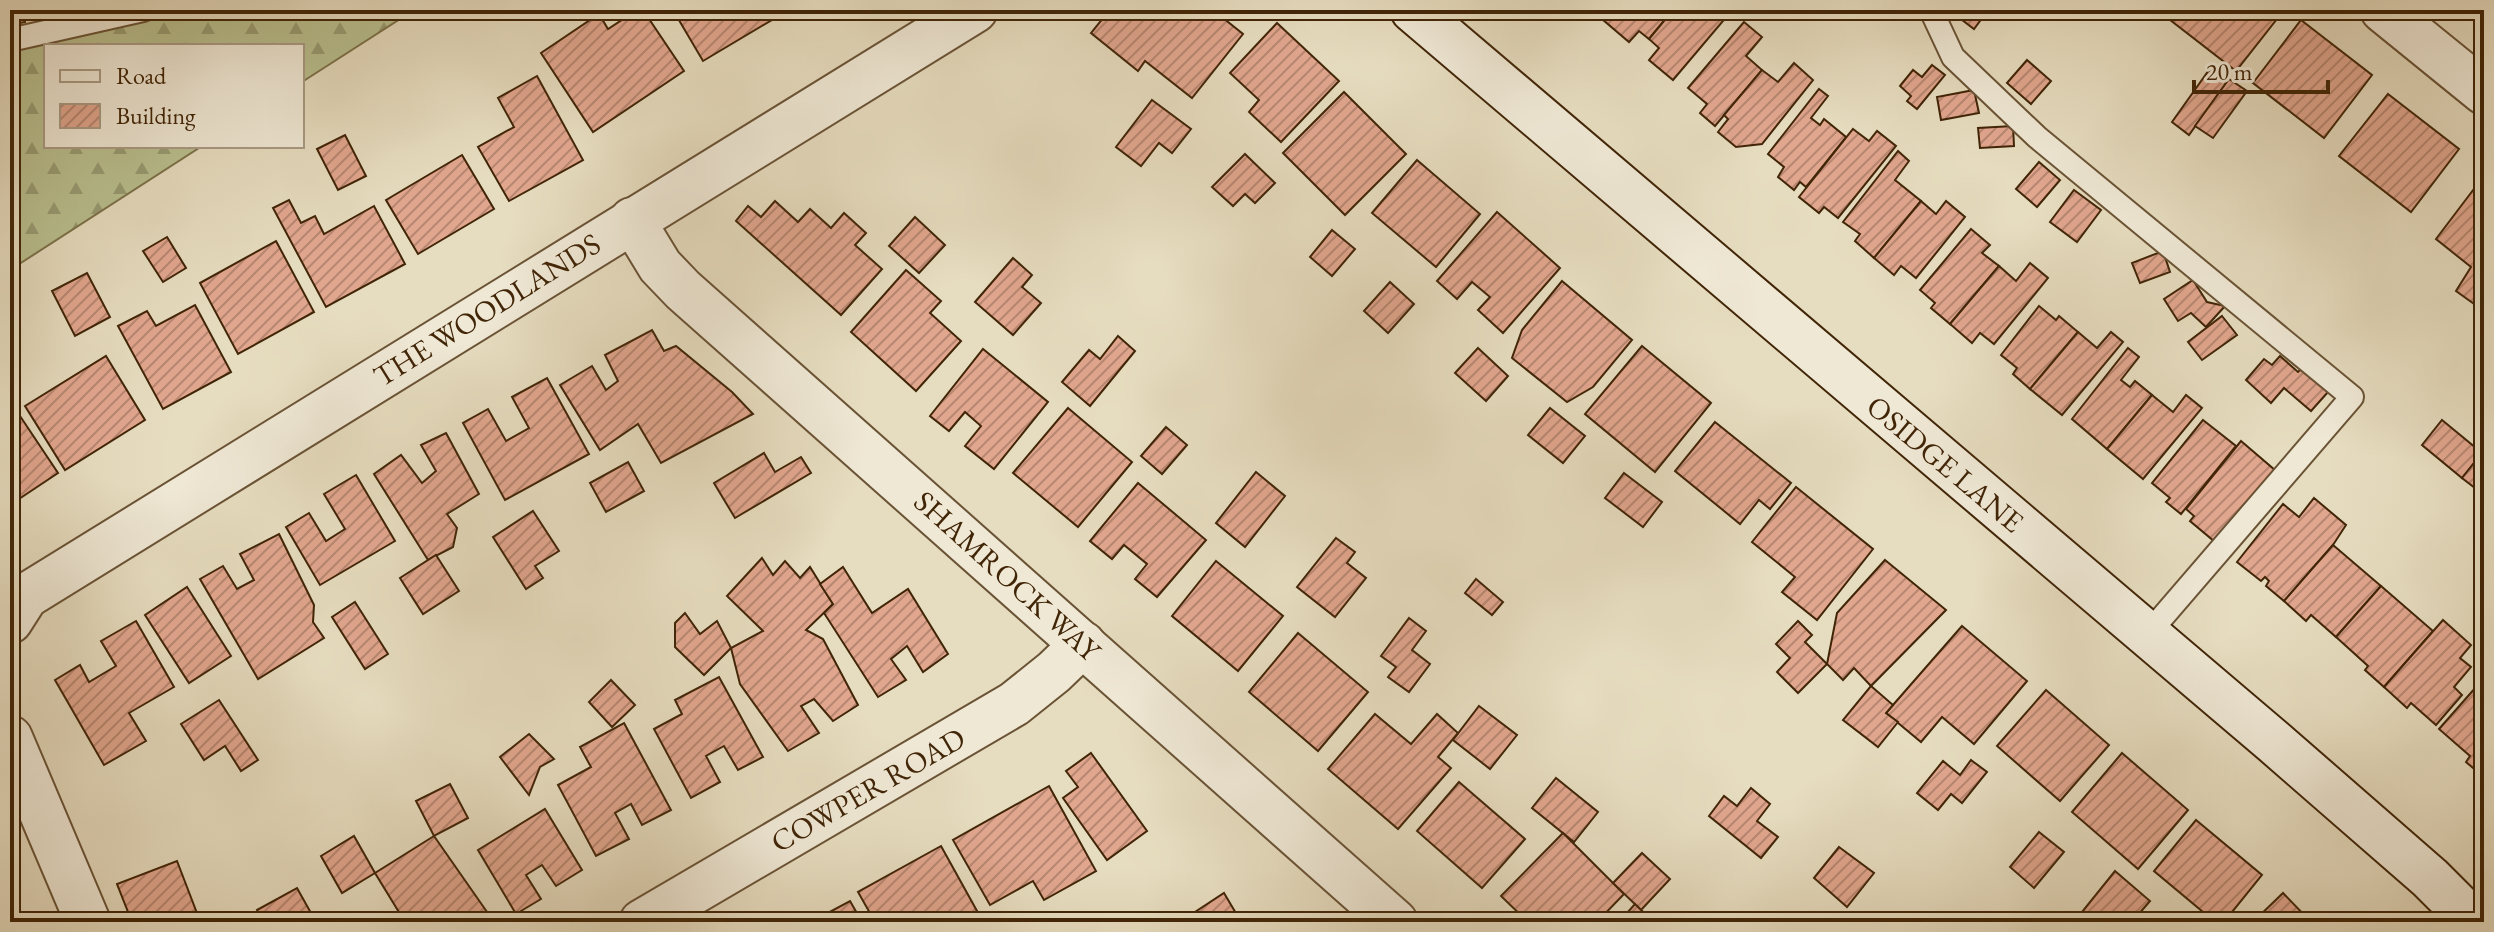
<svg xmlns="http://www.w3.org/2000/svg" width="2494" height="932" font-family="'EB Garamond',serif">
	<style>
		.forest { fill: url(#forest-firs); stroke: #7d724b; stroke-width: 2 }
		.building { fill: url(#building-hatch); stroke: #412507; stroke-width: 2 }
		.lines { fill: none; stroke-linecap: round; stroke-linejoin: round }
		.lane-casing { stroke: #6a5335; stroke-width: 26 }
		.street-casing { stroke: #6a5335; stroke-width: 48 }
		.secondary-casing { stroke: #412507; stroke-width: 48 }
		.lane { stroke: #efe8d5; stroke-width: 22 }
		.street { stroke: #efe8d5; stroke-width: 44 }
		.secondary { stroke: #efe8d5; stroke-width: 44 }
		.labels { text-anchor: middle; stroke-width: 6; stroke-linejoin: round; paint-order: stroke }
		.street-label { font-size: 30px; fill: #412507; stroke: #efe8d5 }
	</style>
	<defs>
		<pattern id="forest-firs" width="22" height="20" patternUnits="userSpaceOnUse" patternTransform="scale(2)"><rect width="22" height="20" fill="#b9bf8f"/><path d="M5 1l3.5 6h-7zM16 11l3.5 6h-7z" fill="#989b73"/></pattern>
		<pattern id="building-hatch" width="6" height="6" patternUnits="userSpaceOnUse" patternTransform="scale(2)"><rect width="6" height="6" fill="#e1a68e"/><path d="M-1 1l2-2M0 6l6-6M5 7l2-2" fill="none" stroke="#b88772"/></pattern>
	</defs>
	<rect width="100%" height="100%" fill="#e6dcbf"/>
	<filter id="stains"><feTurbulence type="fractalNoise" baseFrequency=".0025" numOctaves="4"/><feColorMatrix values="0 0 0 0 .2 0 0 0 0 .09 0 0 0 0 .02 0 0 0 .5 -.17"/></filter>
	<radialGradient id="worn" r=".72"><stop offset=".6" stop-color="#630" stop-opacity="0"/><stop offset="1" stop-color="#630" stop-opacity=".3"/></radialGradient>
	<polygon class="forest" points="142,10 414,10 302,82 302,46 46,46 46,146 202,146 10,270 10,40"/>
	<g class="building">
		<polygon points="10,10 23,10 25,22 10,25"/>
		<polygon points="637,10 643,10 684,71 593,132 541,53 599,14 608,29"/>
		<polygon points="673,10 780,10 782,14 703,61"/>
		<polygon points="1095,10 1213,10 1243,34 1192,98 1145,61 1138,71 1091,33 1104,17"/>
		<polygon points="1609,10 1673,10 1649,39 1639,31 1629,42 1602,19"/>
		<polygon points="1673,10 1723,10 1717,17 1723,21 1673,80 1649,60 1659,48 1649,39"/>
		<polygon points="1949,10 1988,10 1974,29"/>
		<polygon points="2169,10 2284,10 2236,71 2165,16"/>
		<polygon points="2301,20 2372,75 2324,138 2253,83"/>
		<polygon points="1744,22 1762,37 1746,56 1762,70 1715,126 1700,113 1707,104 1688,88"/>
		<polygon points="1277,23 1339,81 1281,142 1249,112 1259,100 1230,73"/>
		<polygon points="2027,60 2051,81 2031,104 2007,83"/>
		<polygon points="1794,63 1813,80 1762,144 1736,147 1718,132 1728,119 1724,115 1762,70 1778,82"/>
		<polygon points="1932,65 1945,75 1917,109 1907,101 1911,96 1900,86 1913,70 1922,77"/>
		<polygon points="2209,70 2226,83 2189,135 2172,122"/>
		<polygon points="537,76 583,160 509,201 478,147 514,127 498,98"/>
		<polygon points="2229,79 2247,91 2213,138 2195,126"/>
		<polygon points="1819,89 1828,96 1811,118 1820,125 1824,119 1846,137 1806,187 1800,182 1794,190 1778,177 1784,167 1768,154"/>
		<polygon points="1974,90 1979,113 1941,120 1937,97"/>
		<polygon points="1344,92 1406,154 1345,215 1283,153"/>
		<polygon points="2388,94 2459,149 2411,212 2339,156"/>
		<polygon points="1152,100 1191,129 1172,153 1159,143 1141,166 1116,147"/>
		<polygon points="2013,126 2014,146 1980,148 1978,128"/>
		<polygon points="1853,129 1869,141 1877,131 1896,146 1838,218 1824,207 1819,213 1799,197"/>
		<polygon points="345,135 366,176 338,190 317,149"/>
		<polygon points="1898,151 1909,161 1895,180 1921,201 1874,258 1855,241 1860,234 1843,222"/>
		<polygon points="1245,154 1275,183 1255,203 1245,194 1233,206 1212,187"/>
		<polygon points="462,155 494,209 418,254 386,200"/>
		<polygon points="1417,160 1480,214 1436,267 1372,213"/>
		<polygon points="2039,162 2060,180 2037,207 2016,189"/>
		<polygon points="2483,177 2484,177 2484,311 2456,291 2471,267 2436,239"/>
		<polygon points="2074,190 2101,210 2077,242 2050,222"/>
		<polygon points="289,200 301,223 315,216 324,234 374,206 405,264 326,307 273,208"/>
		<polygon points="775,201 798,222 810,209 831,228 844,213 866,233 855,245 882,269 841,315 736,221 748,206 761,217"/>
		<polygon points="1921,201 1936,214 1946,201 1965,217 1916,278 1901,266 1894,275 1874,258"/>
		<polygon points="1497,212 1560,268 1503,333 1478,310 1490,297 1472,282 1457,299 1437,281"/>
		<polygon points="915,217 945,245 919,273 889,246"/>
		<polygon points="1971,229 1990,245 1982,253 1999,266 1950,324 1931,308 1935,303 1920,290"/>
		<polygon points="1332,230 1355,249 1332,276 1310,257"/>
		<polygon points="167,237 186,268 163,282 143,251"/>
		<polygon points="276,241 314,312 238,354 200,283"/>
		<polygon points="2163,251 2170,272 2140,283 2132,263"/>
		<polygon points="1013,258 1032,275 1022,287 1041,303 1013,335 975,302"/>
		<polygon points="2030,263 2048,278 1994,344 1980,333 1972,343 1950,324 1999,266 2016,281"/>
		<polygon points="906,270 941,301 930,313 961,341 916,391 851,332"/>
		<polygon points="87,273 110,317 75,336 52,291"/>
		<polygon points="2193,280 2207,302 2225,306 2206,327 2191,313 2178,321 2164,299"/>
		<polygon points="1562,281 1632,340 1593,387 1567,402 1512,358 1522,330"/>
		<polygon points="1390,282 1414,304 1388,333 1364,311"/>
		<polygon points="195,305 231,372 163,409 118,326 147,311 156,326"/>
		<polygon points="2039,306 2056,320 2059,316 2078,332 2030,389 2013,374 2017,368 2001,355"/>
		<polygon points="2222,316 2237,335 2202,360 2188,342"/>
		<polygon points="652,330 664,351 676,346 732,392 753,414 661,463 638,424 600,450 560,385 592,366 606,390 618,381 605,355"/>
		<polygon points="2078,332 2097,348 2111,332 2123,342 2062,415 2030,389"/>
		<polygon points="1118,336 1135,351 1090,406 1062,382 1089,350 1100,359"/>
		<polygon points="1642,346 1711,403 1655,472 1585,414"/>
		<polygon points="1478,348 1508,376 1486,401 1455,373"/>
		<polygon points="2128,348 2139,357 2121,380 2130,387 2135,381 2152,395 2107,449 2072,419"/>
		<polygon points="983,349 1048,402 994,469 965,446 981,426 965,412 949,431 930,416"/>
		<polygon points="106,356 145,420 65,470 25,406"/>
		<polygon points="2280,356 2298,372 2301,369 2328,392 2311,411 2284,388 2271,403 2246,380 2264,359 2272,365"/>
		<polygon points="547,378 589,454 505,500 463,423 488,409 506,441 529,428 512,397"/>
		<polygon points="2152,395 2173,412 2186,395 2202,408 2143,479 2107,449"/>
		<polygon points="1068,408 1132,462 1078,527 1013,473"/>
		<polygon points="1550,408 1585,436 1563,463 1528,435"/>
		<polygon points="16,410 58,473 10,505 10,414"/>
		<polygon points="2203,420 2236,446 2181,514 2166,502 2170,498 2152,483"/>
		<polygon points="2442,420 2482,453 2462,478 2422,445"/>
		<polygon points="1715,422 1791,483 1770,509 1759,500 1740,524 1675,471"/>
		<polygon points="1166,427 1187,445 1162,474 1141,456"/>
		<polygon points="446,433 479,494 447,514 457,528 453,547 428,560 374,474 401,455 422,483 436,471 421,445"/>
		<polygon points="2241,441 2276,471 2221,547 2190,521 2194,516 2186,509"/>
		<polygon points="764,453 775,472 801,457 811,473 735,518 714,483"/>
		<polygon points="2482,453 2484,455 2484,495 2462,478"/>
		<polygon points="628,462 644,491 606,512 590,483"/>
		<polygon points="1256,472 1285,496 1245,547 1216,523"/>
		<polygon points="1624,473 1662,502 1643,527 1605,498"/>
		<polygon points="356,475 395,541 320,585 286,527 309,513 326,541 345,529 324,494"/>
		<polygon points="1138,483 1206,540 1157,597 1135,579 1147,564 1124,545 1112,559 1090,541"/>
		<polygon points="1796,487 1873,549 1817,620 1782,592 1795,577 1752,542"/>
		<polygon points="2314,498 2346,525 2333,545 2284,601 2266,586 2269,581 2265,577 2261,581 2237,562 2283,504 2299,517"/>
		<polygon points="533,511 559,551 535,566 543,578 526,589 493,537"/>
		<polygon points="279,534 314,605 313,622 324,638 258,679 200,579 223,566 237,589 254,580 240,554"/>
		<polygon points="1336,538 1355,552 1347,563 1366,578 1335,617 1297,587"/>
		<polygon points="2333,545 2381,586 2336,637 2311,615 2306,621 2284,601"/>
		<polygon points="436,555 459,591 423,614 400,578"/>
		<polygon points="762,558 773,575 785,561 800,578 810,567 833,604 806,630 823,639 858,705 833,721 814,699 801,706 819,733 788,751 740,684 731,648 763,631 727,596"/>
		<polygon points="1885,560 1946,610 1871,686 1854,668 1843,680 1827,664 1837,613"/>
		<polygon points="1216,561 1283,616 1238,671 1172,616"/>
		<polygon points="843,567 872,613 908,589 948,654 923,672 907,646 891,659 906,680 878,697 824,613 833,604 820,584"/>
		<polygon points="1476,579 1503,602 1492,615 1465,593"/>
		<polygon points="2381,586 2433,631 2384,687 2365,670 2368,666 2336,637"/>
		<polygon points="187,587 231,656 189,683 145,615"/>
		<polygon points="355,602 388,654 365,669 332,617"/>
		<polygon points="685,613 700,634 717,621 731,648 704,675 675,647 675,623"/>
		<polygon points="1409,618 1426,631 1412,650 1430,664 1409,692 1388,677 1396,667 1381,656"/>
		<polygon points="2443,620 2471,645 2460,658 2471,667 2454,687 2462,695 2436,725 2411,703 2407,708 2384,687"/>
		<polygon points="136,621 174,687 129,713 146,741 104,765 55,680 80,665 89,682 116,666 101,641"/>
		<polygon points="1798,621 1812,635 1805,642 1827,664 1798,693 1777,672 1790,658 1776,644"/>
		<polygon points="1962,626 2027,681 1974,744 1942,717 1921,742 1886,713"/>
		<polygon points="1298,633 1368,692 1318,751 1249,692"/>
		<polygon points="719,677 763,757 738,770 724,746 706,756 720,782 691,798 654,729 682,714 675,700"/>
		<polygon points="2484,678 2484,777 2466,762 2470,756 2439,729"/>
		<polygon points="611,680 635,705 612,727 589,702"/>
		<polygon points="1871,686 1893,705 1886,713 1898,722 1878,747 1843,720"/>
		<polygon points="2046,690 2109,745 2060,801 1997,746"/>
		<polygon points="219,700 258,760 241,771 225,746 204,760 181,724"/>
		<polygon points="1479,706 1517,735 1490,769 1453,740"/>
		<polygon points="1375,714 1411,744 1437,714 1458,733 1438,757 1451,768 1398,829 1328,769"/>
		<polygon points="624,723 671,810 642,825 631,804 615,813 629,839 596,856 558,785 591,767 580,747"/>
		<polygon points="529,734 554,759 540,767 529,795 500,757"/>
		<polygon points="1091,753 1147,831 1107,860 1063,798 1078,787 1066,771"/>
		<polygon points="2122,753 2188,810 2138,869 2072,812"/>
		<polygon points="1971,760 1987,772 1962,803 1951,794 1938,810 1917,793 1943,761 1960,775"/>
		<polygon points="1556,778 1598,812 1574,842 1532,808"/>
		<polygon points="1459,782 1525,839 1482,888 1417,831"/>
		<polygon points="450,784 468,818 434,836 416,801"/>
		<polygon points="1049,786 1096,871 1044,900 1033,881 990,905 953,840"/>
		<polygon points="1751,788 1770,804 1757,821 1778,837 1761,858 1709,816 1724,796 1737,806"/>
		<polygon points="545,809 582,870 556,886 542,865 526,875 541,899 516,914 478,850"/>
		<polygon points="2196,820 2262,875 2224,922 2215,922 2154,871"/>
		<polygon points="2039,832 2064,852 2034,888 2010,867"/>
		<polygon points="1563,833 1624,894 1597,922 1528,922 1501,896"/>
		<polygon points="354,836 375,873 342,893 321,856"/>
		<polygon points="434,836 494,922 456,922 450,912 438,919 440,922 405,922 375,873"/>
		<polygon points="941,846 977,911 958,922 875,922 858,892"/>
		<polygon points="1839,847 1874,873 1847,907 1814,878"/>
		<polygon points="1642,853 1670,879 1641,910 1613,883"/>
		<polygon points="177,861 200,921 132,922 117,884"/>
		<polygon points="2115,871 2150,901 2132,922 2083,922 2078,917"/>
		<polygon points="297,888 316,922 263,922 257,910"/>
		<polygon points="1224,893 1237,915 1226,922 1202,922 1195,912"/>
		<polygon points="2283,893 2311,922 2253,922"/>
		<polygon points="850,901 862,922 811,922"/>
		<polygon points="1635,904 1641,910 1656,922 1619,922"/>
	</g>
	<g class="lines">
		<defs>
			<g id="lane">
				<polyline points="1931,10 1953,57 2037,137 2352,397 2147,635"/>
				<polyline points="10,40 143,10"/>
			</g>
			<g id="street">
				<polyline points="2383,10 2484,92"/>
				<polyline points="632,220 660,266 683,290 1395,922"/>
				<polyline points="10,621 26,596 975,10"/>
				<polyline points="10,738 88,922"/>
				<polyline points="642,922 1014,704 1054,672 1083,644"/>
			</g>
			<polyline id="secondary" points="1413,10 2274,742 2430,878 2474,922"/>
		</defs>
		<use href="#lane" class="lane-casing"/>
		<use href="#street" class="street-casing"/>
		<use href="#secondary" class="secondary-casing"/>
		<use href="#lane" class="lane"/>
		<use href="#street" class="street"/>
		<use href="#secondary" class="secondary"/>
	</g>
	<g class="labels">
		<g class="street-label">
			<text transform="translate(487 310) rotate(-32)" y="10">THE WOODLANDS</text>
			<text transform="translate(1945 464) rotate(40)" y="10">OSIDGE LANE</text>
			<text transform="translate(1007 576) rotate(42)" y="10">SHAMROCK WAY</text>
			<text transform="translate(868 790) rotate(-30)" y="10">COWPER ROAD</text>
		</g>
	</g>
	<rect width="2494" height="932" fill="none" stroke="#e6dcbf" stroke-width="40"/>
	<rect x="12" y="12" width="2470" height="908" fill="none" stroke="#412507" stroke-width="4"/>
	<rect x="20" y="20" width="2454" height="892" fill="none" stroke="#412507" stroke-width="2"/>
	<rect x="44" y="44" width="260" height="104" fill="#efe8d5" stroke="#a99a83" stroke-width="2"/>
	<rect x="60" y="70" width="40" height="12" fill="#efe8d5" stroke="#a99a83" stroke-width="2"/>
	<text x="116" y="84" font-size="24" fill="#412507">Road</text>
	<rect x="60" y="104" width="40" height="24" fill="url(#building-hatch)" stroke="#a99a83" stroke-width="2"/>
	<text x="116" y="124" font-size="24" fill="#412507">Building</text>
	<path d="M2194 80v12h134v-12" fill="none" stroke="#412507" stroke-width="4"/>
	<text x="2206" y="80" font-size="24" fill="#412507" stroke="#efe8d5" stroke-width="6" paint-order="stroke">20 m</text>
	<rect width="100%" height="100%" filter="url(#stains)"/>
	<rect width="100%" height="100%" fill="url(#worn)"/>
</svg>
